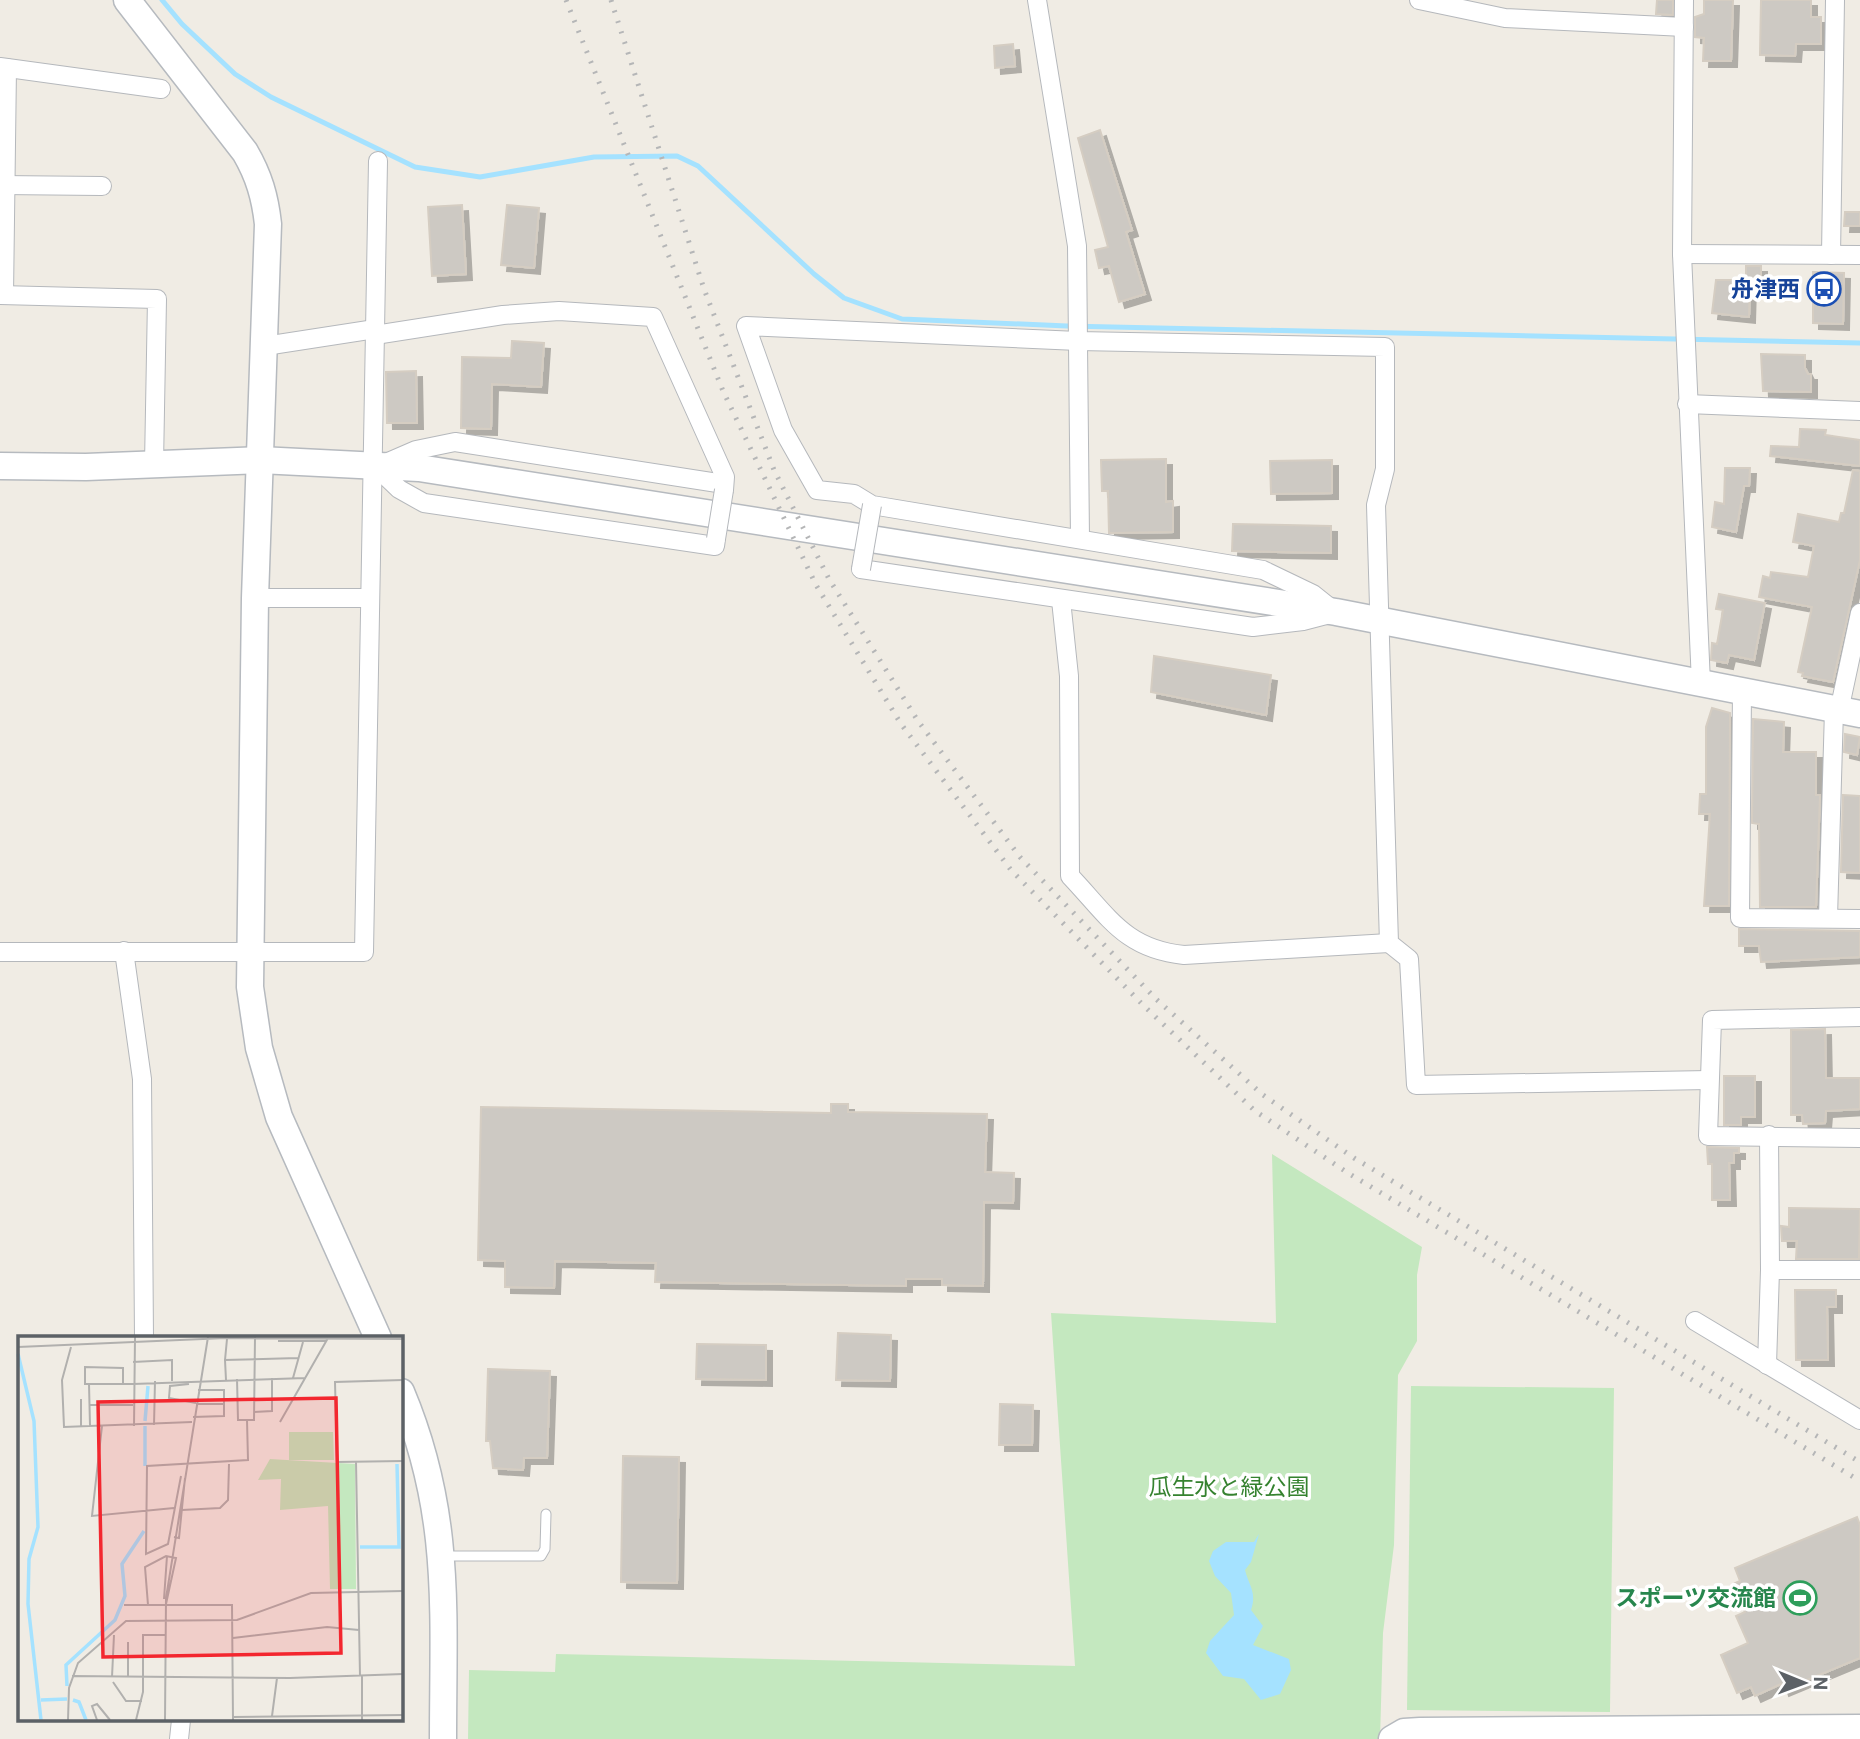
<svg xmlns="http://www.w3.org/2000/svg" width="1860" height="1739" font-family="Roboto,'Noto Sans JP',sans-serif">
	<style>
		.green { fill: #c4e8bf }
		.water { fill: #a5e2ff }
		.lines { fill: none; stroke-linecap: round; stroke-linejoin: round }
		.stream { stroke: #a5e2ff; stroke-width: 5 }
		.building { fill: #cdc9c3; stroke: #d5cdc2; stroke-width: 2; filter: url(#shadow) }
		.lane-casing { stroke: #b5b8bc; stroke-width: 11 }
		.street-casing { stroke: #b5b8bc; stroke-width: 20 }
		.secondary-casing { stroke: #b6babf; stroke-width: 29 }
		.lane { stroke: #fff; stroke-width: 9 }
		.street { stroke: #fff; stroke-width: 18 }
		.secondary { stroke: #fff; stroke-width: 26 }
		.rail { stroke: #b5b6b7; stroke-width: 5; stroke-dasharray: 2 9; stroke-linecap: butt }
		.street-bridge-casing { stroke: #b5b8bc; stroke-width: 20; stroke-linecap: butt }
		.street-bridge { stroke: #fff; stroke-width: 18 }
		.labels { text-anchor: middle; stroke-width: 7; stroke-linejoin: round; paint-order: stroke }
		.transit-label { font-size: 23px; font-weight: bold; fill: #164399; stroke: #fff; text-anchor: end }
		.park-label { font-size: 23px; fill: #35822f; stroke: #fff }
		.leisure-label { font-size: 23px; font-weight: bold; fill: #27864d; stroke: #fff; text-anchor: end }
		.inset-river { fill: none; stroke: #a5e2ff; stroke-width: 3.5 }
		.inset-road { fill: none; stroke: #b1b0ae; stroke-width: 2 }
		.view { fill: #f3272f; fill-opacity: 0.15; stroke: #f3272f; stroke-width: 3.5 }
		.inset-edge { fill: none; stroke: #5c6166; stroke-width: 3.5 }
	</style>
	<defs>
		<filter id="shadow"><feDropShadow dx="6" dy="6" stdDeviation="0" flood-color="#0004"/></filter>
	</defs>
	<rect width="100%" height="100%" fill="#f0ece4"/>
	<g class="green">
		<polygon points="1272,1154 1422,1247 1417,1275 1417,1341 1398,1375 1394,1545 1383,1633 1380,1739 468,1739 469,1670 555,1672 556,1654 1075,1666 1051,1313 1276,1323"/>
		<polygon points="1411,1386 1614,1388 1610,1712 1407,1710"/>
	</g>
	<path class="water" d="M1259 1534 1251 1562 1245 1570C1249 1586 1257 1592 1251 1610L1263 1626 1253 1645 1289 1659 1291 1670 1280 1694 1261 1700 1244 1679 1223 1676 1206 1653 1210 1641 1234 1615 1231 1593 1215 1576 1209 1561 1213 1551 1226 1542H1254Z"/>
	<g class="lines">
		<polyline class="stream" points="162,0 182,24 235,74 271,97 415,167 480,177 594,157 677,156 698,166 814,274 844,298 902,319 1067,326 1860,343"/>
	</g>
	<g class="building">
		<polygon points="1657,0 1673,0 1673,15 1656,14"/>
		<polygon points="1704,0 1733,0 1731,61 1703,61 1704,38 1695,37 1695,17 1704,14"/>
		<polygon points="1761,0 1811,0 1811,17 1821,17 1821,44 1796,44 1795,56 1760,55"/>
		<polygon points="1013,44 1015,66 995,68 994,46"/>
		<polygon points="1100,130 1132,230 1126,232 1145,294 1119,302 1109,266 1099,268 1095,250 1108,247 1078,138"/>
		<polygon points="462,205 466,274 432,276 428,207"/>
		<polygon points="507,205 539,208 534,268 501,265"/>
		<polygon points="1845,212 1860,212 1860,226 1844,226"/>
		<rect x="1746" y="266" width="15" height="14"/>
		<polygon points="1813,272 1844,273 1843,324 1813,323"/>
		<polygon points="1716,280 1750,280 1749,317 1712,313"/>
		<polygon points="512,341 544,343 541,387 492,384 491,429 461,428 462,357 511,358"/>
		<polygon points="1761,354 1805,355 1805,368 1808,374 1811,374 1811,392 1763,391"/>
		<polygon points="416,371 417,423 387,423 386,372"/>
		<polygon points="1800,429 1826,430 1825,435 1860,440 1860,466 1770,456 1771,446 1799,447"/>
		<polygon points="1166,459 1166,502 1173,501 1173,532 1109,533 1108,491 1102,491 1101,460"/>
		<polygon points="1332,460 1332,493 1271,494 1270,461"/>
		<polygon points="1725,468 1750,468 1749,486 1744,486 1736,532 1712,527 1715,502 1724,504"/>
		<polygon points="1853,470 1860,471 1860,560 1833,682 1802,676 1803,673 1798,672 1812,607 1759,597 1763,576 1770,578 1771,572 1808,577 1814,546 1793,542 1798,514 1839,522 1841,513 1844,513"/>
		<polygon points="1233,524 1331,526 1331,553 1232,551"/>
		<polygon points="1719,594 1765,603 1754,660 1729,655 1727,663 1711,660 1712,643 1717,644 1723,610 1716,609"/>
		<polygon points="1154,656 1271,675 1266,715 1151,692"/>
		<polygon points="1712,708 1730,713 1729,906 1704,906 1710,814 1699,814 1700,794 1706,794 1706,727"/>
		<polygon points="1753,719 1784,722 1783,752 1816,752 1816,795 1820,795 1816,907 1760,907 1759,824 1752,823"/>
		<polygon points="1845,734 1860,737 1857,755 1844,752"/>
		<polygon points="1843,795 1860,796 1860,873 1841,872"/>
		<polygon points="1739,929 1860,931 1860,957 1761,962 1759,946 1739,946"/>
		<polygon points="1825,1029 1826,1078 1860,1078 1860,1109 1826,1111 1825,1123 1803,1124 1802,1115 1791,1115 1791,1030"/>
		<polygon points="1724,1076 1755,1076 1755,1117 1741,1117 1741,1125 1724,1125"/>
		<polygon points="831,1104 848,1104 848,1112 987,1114 985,1172 1014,1173 1013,1203 984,1202 983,1286 942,1285 942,1279 906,1279 906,1286 655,1282 656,1263 555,1261 554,1288 505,1287 505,1261 478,1260 481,1107 831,1113"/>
		<polygon points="1707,1147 1739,1148 1739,1153 1734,1153 1734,1163 1729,1163 1730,1200 1712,1200 1712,1164 1708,1164"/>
		<polygon points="1789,1208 1860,1209 1859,1259 1796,1259 1797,1241 1782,1241 1781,1226 1789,1227"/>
		<polygon points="1795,1290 1836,1290 1836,1307 1827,1307 1828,1360 1796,1360"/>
		<polygon points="838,1333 891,1335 890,1381 836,1380"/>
		<polygon points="697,1344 766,1345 766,1380 696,1379"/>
		<polygon points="488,1369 550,1371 547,1458 524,1458 523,1470 493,1468 490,1441 486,1441"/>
		<polygon points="1000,1404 1033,1405 1032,1445 999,1445"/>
		<polygon points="623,1456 679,1457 677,1583 621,1582"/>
		<polygon points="1857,1517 1860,1525 1860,1658 1783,1690 1781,1684 1755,1696 1751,1687 1737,1693 1721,1655 1748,1643 1736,1616 1745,1612 1733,1584 1740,1581 1735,1568"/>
	</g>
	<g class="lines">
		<defs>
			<polyline id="lane" points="444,1556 541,1556 545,1549 546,1514"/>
			<g id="street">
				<polyline points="1037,0 1077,246 1080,539"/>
				<polyline points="1419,0 1505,18 1684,27"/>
				<polyline points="1684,0 1682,254 1701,683"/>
				<polyline points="0,67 161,89"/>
				<polyline points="0,185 102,186"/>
				<polyline points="1682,254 1860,255"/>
				<polyline points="1831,255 1835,0"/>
				<polyline points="0,295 157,299 154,464"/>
				<polyline points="4,295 7,68"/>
				<polyline points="375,335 503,315 559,311 653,317 725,477 724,490"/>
				<polyline points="265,346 375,329"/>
				<polyline points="1687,404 1860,411"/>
				<polyline points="386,463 416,450 455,442 724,484"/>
				<polyline points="373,464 399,489 424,503 715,546 716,539"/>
				<polyline points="861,569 1253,627 1303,621 1326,615"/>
				<polyline points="255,598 369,598"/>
				<path d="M1061 600 1069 676 1070 876C1109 917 1125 949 1184 955L1389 943"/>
				<polyline points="1333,610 1313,594 1263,570 872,505 854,494 817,490 783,430 746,326 1078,341 1385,347 1385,469 1376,505 1389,943 1409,959 1416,1085 1709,1080"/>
				<polyline points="1742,691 1740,918 1860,919"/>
				<polyline points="1839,711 1860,613"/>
				<polyline points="1828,918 1834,710"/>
				<polyline points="124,951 142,1079 144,1338"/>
				<polyline points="0,952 364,952 378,161"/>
				<polyline points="1860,1017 1712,1020 1708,1136 1860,1138"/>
				<polyline points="1769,1135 1770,1270 1860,1270"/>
				<polyline points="1695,1321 1860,1420"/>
				<polyline points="1767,1365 1770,1270"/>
				<polyline points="179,1739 181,1720"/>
			</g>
			<g id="secondary">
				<path d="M127 0 245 152C259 176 265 197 268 224L255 598 250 987 259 1048 279 1117 378 1338"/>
				<polyline points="0,466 86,467 260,460 419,468 1336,612 1860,714"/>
				<path d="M401 1392C452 1513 443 1612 443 1739"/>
				<polyline points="1392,1739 1404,1732 1420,1731 1860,1728"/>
			</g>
		</defs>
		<use href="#lane" class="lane-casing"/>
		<use href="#street" class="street-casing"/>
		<use href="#secondary" class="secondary-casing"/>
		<use href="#lane" class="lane"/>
		<use href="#street" class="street"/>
		<use href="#secondary" class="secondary"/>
		<g class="rail">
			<polyline points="566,0 723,391 816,585 901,724 1011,870 1145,1007 1255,1111 1348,1173 1860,1481"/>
			<polyline points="611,0 704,289 774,470 829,579 918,721 1020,857 1156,999 1263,1095 1354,1158 1860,1462"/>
		</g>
		<defs>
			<g id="street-bridge">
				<polyline points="716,539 724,490"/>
				<polyline points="861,569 872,505"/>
			</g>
		</defs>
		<use href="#street-bridge" class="street-bridge-casing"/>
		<use href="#street-bridge" class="street-bridge"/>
	</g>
	<defs>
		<symbol id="bus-ring" viewBox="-11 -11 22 22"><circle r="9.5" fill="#fff" stroke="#1a4fb4" stroke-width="1.5"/><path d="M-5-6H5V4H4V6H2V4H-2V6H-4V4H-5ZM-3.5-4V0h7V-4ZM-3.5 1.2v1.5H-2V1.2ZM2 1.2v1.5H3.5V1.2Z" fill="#1a4fb4"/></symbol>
		<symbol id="stadium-ring" viewBox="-11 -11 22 22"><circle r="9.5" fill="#fff" stroke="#2e9e5b" stroke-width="1.5"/><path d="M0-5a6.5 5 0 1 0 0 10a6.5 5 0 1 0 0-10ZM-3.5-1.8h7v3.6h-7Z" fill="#2e9e5b"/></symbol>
	</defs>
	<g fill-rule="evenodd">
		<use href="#bus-ring" x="1805" y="270" width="38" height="38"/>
		<use href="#stadium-ring" x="1781" y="1579" width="38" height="38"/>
	</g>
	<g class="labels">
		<g class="transit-label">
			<text x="1800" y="297">舟津西</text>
		</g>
		<g class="park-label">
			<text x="1229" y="1495">瓜生水と緑公園</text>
		</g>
		<g class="leisure-label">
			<text x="1776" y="1606">スポーツ交流館</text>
		</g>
	</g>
	<g transform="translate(18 1336)">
		<rect width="385" height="385" fill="#f0ece4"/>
		<path d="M315 96 316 124H271V96ZM252 123 337 128 338 253H312L310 170 262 174 263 143 240 144Z" fill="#c4e8bf"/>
		<path class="inset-river" d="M0 18 16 85 20 191 11 223 10 268 23 384M127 85 130 50M127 130V90M342 211H381L379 128M49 350 48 329 97 284 107 260 104 228 126 195M23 364 49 363M55 364 61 366 68 384"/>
		<path class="inset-road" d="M260 5H308M0 11 208 2 385 3M53 11 44 44 46 91 174 86M207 24 209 3M115 26 154 24V45M275 42 285 6M219 43 220 84H236L237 1M208 44 207 24 280 22M385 44 317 46 319 126 385 125M71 48 72 90M105 48V32L67 31V48H115L287 42M171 48 152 50 151 62 178 67M63 63V90M178 68H206M71 69H115M236 76 254 75V42M175 81 206 80V54H180M262 86 310 2M136 89 137 45M84 90 74 180 156 172M116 90 117 1M338 126 342 340M163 140 150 208 128 218 129 130 230 124 229 84M164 174 202 172 210 164 211 128M156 201 161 202 167 142M146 263 149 220M106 269H214L215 384M130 269 127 231 148 220 158 222 148 268M215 302 309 291 341 294M110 306V341M94 320H125M54 340 272 342 385 338M344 340V384M94 341 96 299M95 346 108 365H124M254 380 259 342M215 381 385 379M50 384 51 352 60 327 108 285 219 284 293 257 385 255M79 384 74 370 79 368 92 384M118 384 125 356V299H148M147 384 148 262 190 1"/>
		<path class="view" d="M318 62 323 317 85 321 80 66Z"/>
		<rect width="385" height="385" class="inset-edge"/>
	</g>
	<g transform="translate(1804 1683) rotate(91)" stroke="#ffffff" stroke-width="5" paint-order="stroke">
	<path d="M0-5L12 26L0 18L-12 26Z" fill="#5c6166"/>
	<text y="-10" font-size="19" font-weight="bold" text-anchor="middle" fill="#5c6166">N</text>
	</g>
</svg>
